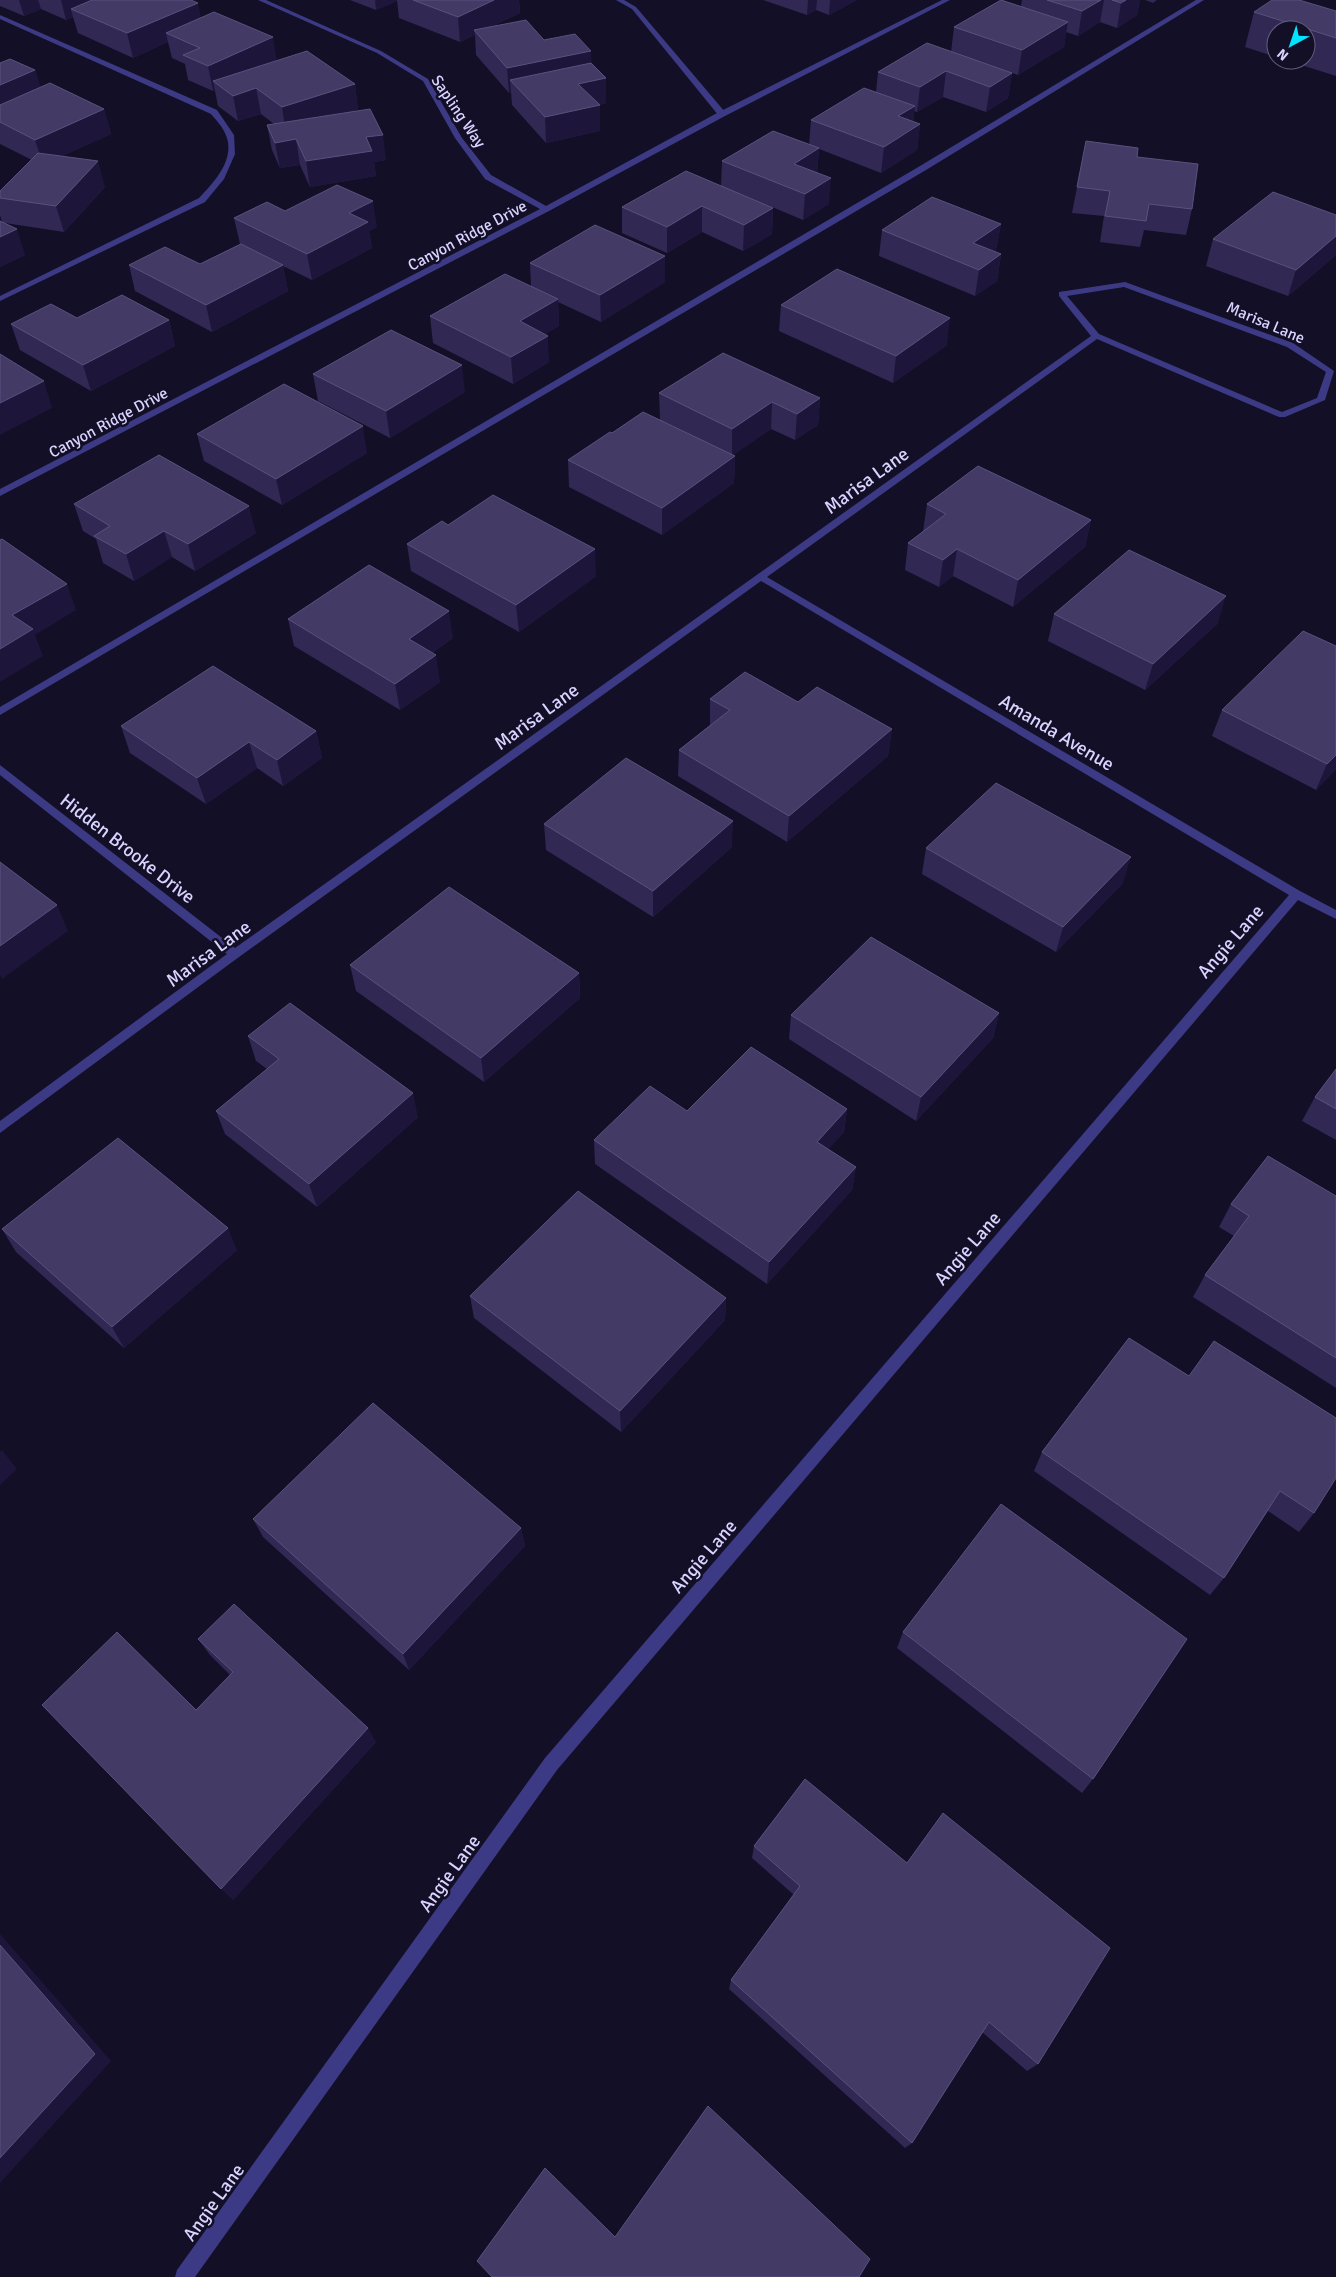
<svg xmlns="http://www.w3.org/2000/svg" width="1336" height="2277" font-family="Signika,sans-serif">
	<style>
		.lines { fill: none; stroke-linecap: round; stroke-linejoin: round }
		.service { fill: #3d3a85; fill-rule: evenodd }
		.minor { fill: #3d3a85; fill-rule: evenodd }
		.wall { fill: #312854 }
		.shaded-wall { fill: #1d163a }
		.building { fill: #433a66; stroke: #5a527e }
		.labels { text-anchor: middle; stroke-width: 5; stroke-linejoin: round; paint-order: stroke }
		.far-street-label { font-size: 16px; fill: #d9d4ff; stroke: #130f26 }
		.street-label { font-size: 19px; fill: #d9d4ff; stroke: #130f26 }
	</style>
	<rect width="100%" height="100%" fill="#130f26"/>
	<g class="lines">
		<g class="service">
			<polygon points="616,0 624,0 636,7 725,112 725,116 719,116 632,9"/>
			<polygon points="1196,0 1204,0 926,170 0,715 0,707 920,166"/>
			<path d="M0 15 217 110 234 135 235 154 224 179 205 202 0 301V296L199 198C215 181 237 158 225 133 222 126 216 120 211 114L0 19Z"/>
		</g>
		<g class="minor">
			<polygon points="258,0 266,0 381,51 428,79 462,138 491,175 546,206 719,112 942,0 950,0 725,116 549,211 0,496 0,489 540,209 485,179 455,138 423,81 377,53"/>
			<path d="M1125 282 1293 343 1334 371 1325 400 1285 417H1279L1097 339 767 577 1300 891 1336 910V919L1298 900 557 1770 195 2277H175L177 2270 545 1758 1289 895 761 581 239 957 0 1133V1121L227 954 0 775V765L235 948 1091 336 1059 296V292ZM1124 287 1287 347 1326 372 1317 398 1282 412 1099 334 1067 296Z"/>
		</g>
	</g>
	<g class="wall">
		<polygon points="0,0 191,0 201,18 277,61 355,84 358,109 351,112 386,160 374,162 376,176 310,187 300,165 280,168 272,150 267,125 274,124 261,114 238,121 218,106 215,91 213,91 188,80 185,64 172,58 168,42 133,58 78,33 73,17 66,20 41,9 24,16 0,6"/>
		<polygon points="350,0 519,0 520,13 493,26 544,40 592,64 606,78 606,103 599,105 600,131 546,143 512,105 511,92 509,93 476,55 475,35 460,42 399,18 397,1 376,10"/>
		<polygon points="763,0 857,0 829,15 816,10 807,15"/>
		<polygon points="1022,0 1140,0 1137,15 1117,28 1100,22 1078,36 1066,32 1064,47 1018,75 1012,73 1008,98 986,112 943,97 917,112 914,111 913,122 920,124 917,150 881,173 819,149 817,173 829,204 803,220 765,204 773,208 772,234 743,251 702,232 667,253 622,233 622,207 721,186 722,161 809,145 811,120 876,92 878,72 951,52 954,27 1021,6"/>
		<polygon points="1145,0 1157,0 1153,3"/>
		<polygon points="1336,11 1336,76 1285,60 1306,60 1306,30 1276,30 1276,57 1245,47 1254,12"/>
		<polygon points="0,63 35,70 40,87 104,109 111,134 62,156 105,187 64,232 5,223 25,255 0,267 0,221 2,222 0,215 0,191 32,160 0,144"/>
		<polygon points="1137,157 1192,209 1186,235 1144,230 1140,247 1100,242 1104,216 1072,213 1077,187"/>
		<polygon points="285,211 377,227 369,231 372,248 312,280 283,266 288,291 212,332 135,291 129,265 200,264 240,244 234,218"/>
		<polygon points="1336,215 1336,255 1288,296 1206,266 1213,239"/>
		<polygon points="1001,224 996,250 994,252 1001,254 997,281 975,296 879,256 882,230"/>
		<polygon points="530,263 665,282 601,322 558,302 559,326 545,334 549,362 513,384 433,343 430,316 531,286"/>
		<polygon points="781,305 947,345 893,383 779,331"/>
		<polygon points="77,318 169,320 175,346 91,391 20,350 11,324"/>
		<polygon points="313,374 465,392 390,438 318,401"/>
		<polygon points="659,393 820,398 818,425 795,440 771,429 733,455 735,456 734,483 662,535 569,487 568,460 612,433 660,419"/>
		<polygon points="197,434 367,453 282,505 204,461"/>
		<polygon points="74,504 256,533 195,571 172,557 134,581 103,563 96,539 83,531"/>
		<polygon points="927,504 1091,520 1085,547 1013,607 953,576 939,587 905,570 908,543 923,531"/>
		<polygon points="448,525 596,576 519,632 411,571 407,544"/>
		<polygon points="1054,614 1218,623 1145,690 1048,641"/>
		<polygon points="288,619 453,638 432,653 440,682 400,710 294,646"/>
		<polygon points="1336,646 1336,769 1316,790 1212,736 1222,710"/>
		<polygon points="710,699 798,702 892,729 888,756 787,842 678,776 679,750 710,725"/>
		<polygon points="121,726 316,731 322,758 283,786 257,768 206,804 130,753"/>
		<polygon points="544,824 732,847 653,917 546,850"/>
		<polygon points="926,848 1123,883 1056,952 922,874"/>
		<polygon points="350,965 579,973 580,998 484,1082 356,991"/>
		<polygon points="999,1013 993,1038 916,1121 789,1039 791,1015"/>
		<polygon points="248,1036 418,1117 317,1207 225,1134 216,1111 267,1069 256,1061"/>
		<polygon points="1336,1069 1336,1140 1302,1121 1315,1097"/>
		<polygon points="847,1109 844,1132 828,1149 856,1167 852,1190 767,1284 595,1164 594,1140 687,1111"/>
		<polygon points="1336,1196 1336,1388 1193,1297 1205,1275 1234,1236 1219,1227 1231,1204"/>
		<polygon points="2,1229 237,1250 124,1348 16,1252"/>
		<polygon points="470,1296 726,1298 725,1320 621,1432 474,1318"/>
		<polygon points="1129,1338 1314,1513 1299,1532 1268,1511 1224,1578 1210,1595 1034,1471 1042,1452"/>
		<polygon points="253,1519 521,1528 525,1546 409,1670 263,1537"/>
		<polygon points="903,1632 1093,1779 1082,1793 897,1648"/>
		<polygon points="198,1639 376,1742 233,1900 196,1710 230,1675 210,1655"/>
		<polygon points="805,1779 1038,2064 1027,2071 982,2032 912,2143 905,2148 729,1989 731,1980 794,1895 752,1858 754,1846"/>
	</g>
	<g class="shaded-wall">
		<polygon points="19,0 38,0 41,9 24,16"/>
		<polygon points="61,0 115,0 71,9 73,17 66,20"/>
		<polygon points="375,0 397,0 397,1 376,10"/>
		<polygon points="494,0 519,0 520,13 477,34 474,30 475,35 460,42 458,17"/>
		<polygon points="808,0 817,0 816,10 807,15"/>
		<polygon points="830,0 857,0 829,15"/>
		<polygon points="1101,0 1104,0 1100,22 1078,36 1082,11"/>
		<polygon points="1126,0 1140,0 1137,15 1117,28 1121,3"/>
		<polygon points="198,3 203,27 166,33 168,42 133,58 127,33"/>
		<polygon points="1068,22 1064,47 1018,75 1022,50"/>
		<polygon points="273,37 277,62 213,81 215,91 213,91 208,66"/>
		<polygon points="591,51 592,76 510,80 511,92 509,93 507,68"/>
		<polygon points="35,70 43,95 0,114 0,85"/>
		<polygon points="946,71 943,97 917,112 920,87"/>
		<polygon points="1012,73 1008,98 986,112 990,87"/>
		<polygon points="606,78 606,103 579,109 578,84"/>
		<polygon points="355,84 358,109 286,133 282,107"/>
		<polygon points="256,88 261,114 238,121 233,96"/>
		<polygon points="600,105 600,131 546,143 545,117"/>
		<polygon points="915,106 912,129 920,124 917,150 881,173 884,147 898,116"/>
		<polygon points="104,109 111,134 43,165 35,140"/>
		<polygon points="383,135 386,160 374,162 376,176 310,187 306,161 366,137"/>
		<polygon points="296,139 300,165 280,168 275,143"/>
		<polygon points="819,148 817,174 794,164"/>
		<polygon points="98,161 105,187 64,232 56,206"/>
		<polygon points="831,178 829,204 803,220 805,194"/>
		<polygon points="373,201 377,227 369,231 372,248 312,280 307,254 349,213"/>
		<polygon points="702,206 702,232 667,253 667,227"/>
		<polygon points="773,208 772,234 743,251 744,225"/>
		<polygon points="1001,224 996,250 972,267 973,243"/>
		<polygon points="17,229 25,255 0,267 0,237"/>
		<polygon points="1336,236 1336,255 1288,296 1296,270"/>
		<polygon points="1001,254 997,281 975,296 979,270"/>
		<polygon points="665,256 665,282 601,322 600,295"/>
		<polygon points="283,265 288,291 212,332 206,305"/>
		<polygon points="558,299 559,326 522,348 520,321"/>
		<polygon points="950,318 947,345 893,383 896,356"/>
		<polygon points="169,320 175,346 91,391 83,365"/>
		<polygon points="548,336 549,362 513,384 511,357"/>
		<polygon points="462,365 465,392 390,438 386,411"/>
		<polygon points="44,381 52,408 0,435 0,403"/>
		<polygon points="820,398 818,425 795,440 797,414"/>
		<polygon points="772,402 771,429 732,456 732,429"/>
		<polygon points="363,426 367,453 282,505 276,479"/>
		<polygon points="735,456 734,483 662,535 662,508"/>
		<polygon points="249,506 256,533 195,571 188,544"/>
		<polygon points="1091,520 1085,547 1013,607 1018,580"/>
		<polygon points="164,531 172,557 134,581 126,554"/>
		<polygon points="595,549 596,576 519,632 516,605"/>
		<polygon points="957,549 953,576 939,587 943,560"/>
		<polygon points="67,584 76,610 35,635 43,656 0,682 0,649 12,615"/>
		<polygon points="1226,596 1218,623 1145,690 1153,664"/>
		<polygon points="449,611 453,638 413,666 409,639"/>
		<polygon points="436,655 440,682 400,710 395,684"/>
		<polygon points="892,729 888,756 787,842 789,816"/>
		<polygon points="316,731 322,758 283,786 277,760"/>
		<polygon points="249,742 257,768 206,804 197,778"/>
		<polygon points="1336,755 1336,769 1316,790 1327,764"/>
		<polygon points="733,821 732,847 653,917 653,891"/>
		<polygon points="1131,857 1123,883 1056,952 1063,927"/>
		<polygon points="57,905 68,931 2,979 0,975 0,946"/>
		<polygon points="579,973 580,998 484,1082 481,1058"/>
		<polygon points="999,1013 993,1038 916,1121 921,1097"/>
		<polygon points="413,1093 418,1117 317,1207 309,1184"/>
		<polygon points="847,1109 844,1132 814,1165 817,1142"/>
		<polygon points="856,1167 852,1190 767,1284 769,1262"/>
		<polygon points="228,1228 237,1250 124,1348 112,1327"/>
		<polygon points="726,1298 725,1320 621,1432 620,1411"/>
		<polygon points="2,1450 17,1469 0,1485 0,1452"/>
		<polygon points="521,1528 525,1546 409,1670 403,1654"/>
		<polygon points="368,1728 376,1742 233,1900 221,1889"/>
		<polygon points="0,1934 111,2061 0,2183"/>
	</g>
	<g class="building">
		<polygon points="92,0 191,0 198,3 127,33 71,9"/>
		<polygon points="413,0 494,0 458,17"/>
		<polygon points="1001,0 1068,22 1022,50 954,27"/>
		<polygon points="1047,0 1101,0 1082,11"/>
		<polygon points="1112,0 1126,0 1121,3"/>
		<polygon points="1272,0 1299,0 1336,11 1336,38 1254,12"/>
		<polygon points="214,12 273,37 208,66 183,55 200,48 166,33"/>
		<polygon points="526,20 544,40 575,34 591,51 507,68 474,30"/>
		<polygon points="927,43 1012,73 990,87 946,71 920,87 878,72"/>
		<polygon points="307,51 355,84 282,107 256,88 233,96 213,81"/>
		<polygon points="10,59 35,70 0,85 0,63"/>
		<polygon points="591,63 606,78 578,84 600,105 545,117 510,80"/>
		<polygon points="50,83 104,109 35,140 0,122 0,105"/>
		<polygon points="864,88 915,106 898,116 920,124 884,147 811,120"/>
		<polygon points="370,109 383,135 366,137 372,151 306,161 296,139 275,143 267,125"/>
		<polygon points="773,131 819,148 794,164 831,178 805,194 722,161"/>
		<polygon points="1086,141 1138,148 1137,157 1198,164 1192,209 1149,204 1146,221 1105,216 1110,191 1077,187"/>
		<polygon points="38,153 98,161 56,206 0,198 0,191"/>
		<polygon points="686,171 773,208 744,225 702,206 667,227 622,207"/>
		<polygon points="337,185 373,201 349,213 368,222 307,254 234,218 267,202 285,211"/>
		<polygon points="1273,192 1336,215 1336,236 1296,270 1213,239"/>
		<polygon points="932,197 1001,224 973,243 1001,254 979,270 882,230"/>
		<polygon points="0,221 17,229 0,237"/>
		<polygon points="595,225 665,256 600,295 530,263"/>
		<polygon points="241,244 283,265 206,305 129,265 165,247 200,264"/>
		<polygon points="837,269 950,318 896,356 781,305"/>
		<polygon points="505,274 558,299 520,321 548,336 511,357 430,316"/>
		<polygon points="122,295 169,320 83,365 11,324 51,304 77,318"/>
		<polygon points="391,330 462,365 386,411 313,374"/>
		<polygon points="723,353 820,398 797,414 772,402 732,429 659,393"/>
		<polygon points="0,354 44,381 0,403"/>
		<polygon points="284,384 363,426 276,479 197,434"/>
		<polygon points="643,412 735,456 662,508 568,460 610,432 612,433"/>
		<polygon points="159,455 249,506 188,544 164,531 126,554 94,536 110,526 74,504"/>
		<polygon points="978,466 1091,520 1018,580 957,549 943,560 908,543 946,514 927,504"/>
		<polygon points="493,495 595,549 516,605 407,544 442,521 448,525"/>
		<polygon points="2,539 67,584 12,615 33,629 0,649 0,540"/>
		<polygon points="1129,550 1226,596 1153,664 1054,614"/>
		<polygon points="369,565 449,611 409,639 436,655 395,684 288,619"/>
		<polygon points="1303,631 1336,646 1336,755 1327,764 1222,710"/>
		<polygon points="213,666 316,731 277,760 249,742 197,778 121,726"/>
		<polygon points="745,672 798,702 817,687 892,729 789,816 679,750 730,710 710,699"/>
		<polygon points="626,758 733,821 653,891 544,824"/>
		<polygon points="996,783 1131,857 1063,927 926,848"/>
		<polygon points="0,862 57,905 0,946"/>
		<polygon points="449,887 579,973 481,1058 350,965"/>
		<polygon points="871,937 999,1013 921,1097 791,1015"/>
		<polygon points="290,1003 413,1093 309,1184 216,1111 279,1059 248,1036"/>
		<polygon points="751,1047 847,1109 817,1142 856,1167 769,1262 594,1140 650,1086 687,1111"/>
		<polygon points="1336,1069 1336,1109 1315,1097"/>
		<polygon points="118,1138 228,1228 112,1327 2,1229"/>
		<polygon points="1268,1156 1336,1196 1336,1358 1205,1275 1249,1216 1231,1204"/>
		<polygon points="578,1191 726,1298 620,1411 470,1296"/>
		<polygon points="1129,1338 1189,1376 1214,1341 1336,1418 1336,1478 1314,1513 1280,1491 1224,1578 1042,1452"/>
		<polygon points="373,1403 521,1528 403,1654 253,1519"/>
		<polygon points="1001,1504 1187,1639 1093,1779 903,1632"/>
		<polygon points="234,1604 368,1728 221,1889 42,1705 117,1632 196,1710 233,1672 198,1639"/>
		<polygon points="805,1779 907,1863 943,1813 1110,1948 1038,2064 989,2022 912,2143 731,1980 800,1886 754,1846"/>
		<polygon points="0,1945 95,2054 0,2158"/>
		<polygon points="708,2106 870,2259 859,2277 492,2277 477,2261 545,2168 615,2237"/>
	</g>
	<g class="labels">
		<g class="far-street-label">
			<text transform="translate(459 111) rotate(56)" y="6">Sapling Way</text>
			<text transform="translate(467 235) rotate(-28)" y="6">Canyon Ridge Drive</text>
			<text transform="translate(1266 322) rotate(23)" y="6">Marisa Lane</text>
			<text transform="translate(108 422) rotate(-28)" y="6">Canyon Ridge Drive</text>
		</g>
		<g class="street-label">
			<text transform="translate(866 480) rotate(-36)" y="7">Marisa Lane</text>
			<text transform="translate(536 716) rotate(-36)" y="7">Marisa Lane</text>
			<text transform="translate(1057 732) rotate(31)" y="7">Amanda Avenue</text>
			<text transform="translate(128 848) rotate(38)" y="7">Hidden Brooke Drive</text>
			<text transform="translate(1230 941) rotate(-49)" y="7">Angie Lane</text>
			<text transform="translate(208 953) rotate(-36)" y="7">Marisa Lane</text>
			<text transform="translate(967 1248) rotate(-49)" y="7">Angie Lane</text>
			<text transform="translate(703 1556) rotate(-49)" y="7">Angie Lane</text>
			<text transform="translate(449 1873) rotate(-54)" y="7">Angie Lane</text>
			<text transform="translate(213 2202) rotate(-54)" y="7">Angie Lane</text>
		</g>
	</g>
	<g transform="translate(1291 45) rotate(220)"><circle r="24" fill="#130f26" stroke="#625e7d"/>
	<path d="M0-4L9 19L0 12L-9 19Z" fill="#00e5ff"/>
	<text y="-8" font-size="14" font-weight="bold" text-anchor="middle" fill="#d9d4ff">N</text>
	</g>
</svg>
